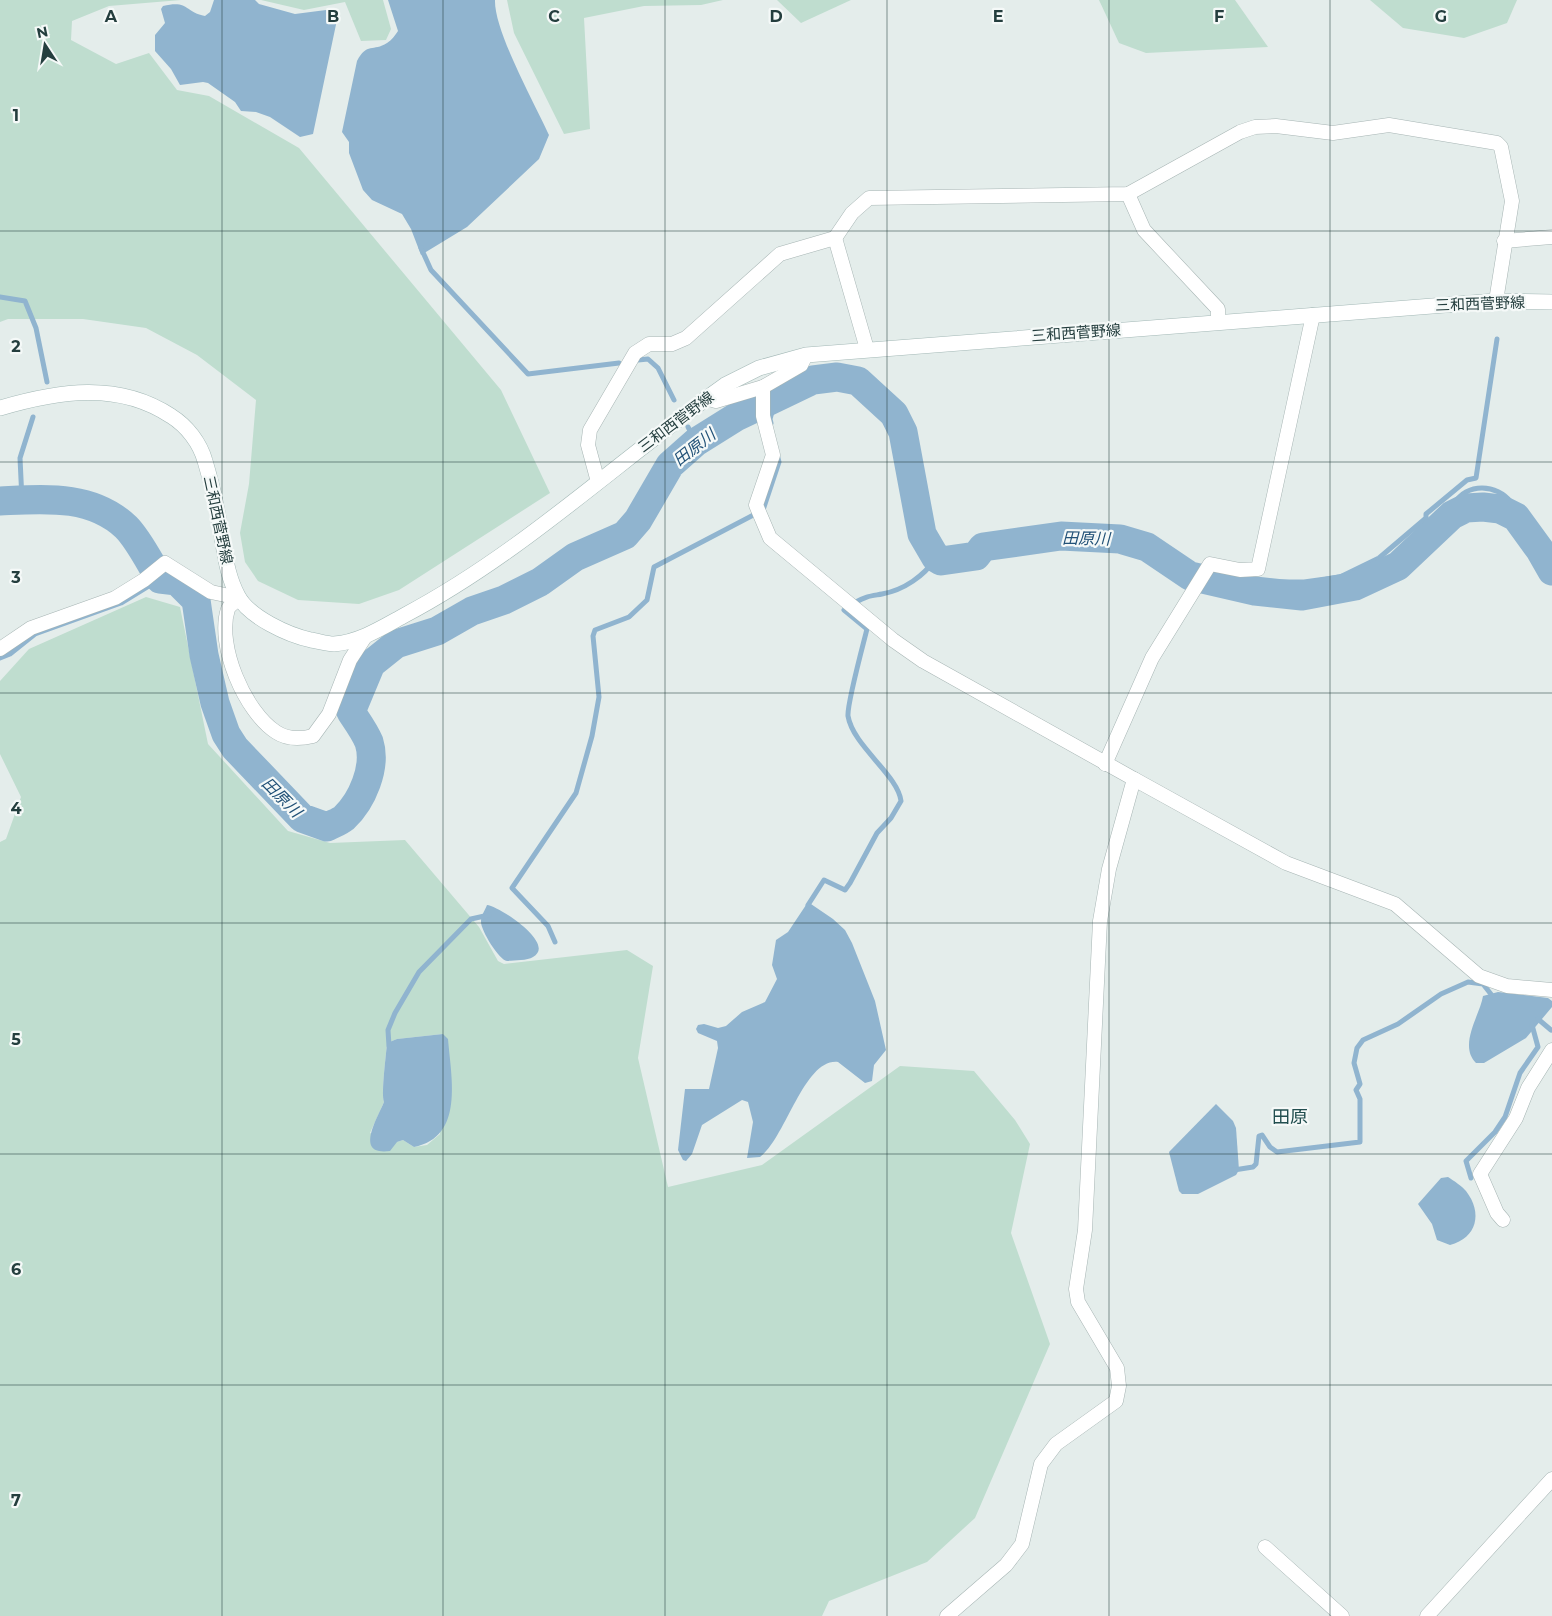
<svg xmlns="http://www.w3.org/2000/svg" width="1552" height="1616" font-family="Montserrat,'Noto Sans JP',sans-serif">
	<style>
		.green { fill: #bfddcf; fill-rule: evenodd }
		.water { fill: #90b4cf }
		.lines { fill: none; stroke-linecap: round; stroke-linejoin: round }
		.stream { stroke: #90b4cf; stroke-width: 5 }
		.river { stroke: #90b4cf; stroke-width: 29 }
		.street-casing { stroke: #a7b5b4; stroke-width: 15 }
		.secondary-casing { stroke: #a3b8b6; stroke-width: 16 }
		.street { stroke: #fff; stroke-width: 14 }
		.secondary { stroke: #fff; stroke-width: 15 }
		.grid { fill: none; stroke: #243e3e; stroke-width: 1; stroke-opacity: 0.55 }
		.labels { text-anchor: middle; stroke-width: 4.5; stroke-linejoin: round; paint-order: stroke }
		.street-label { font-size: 15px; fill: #243e3e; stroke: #f5f9f8 }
		.water-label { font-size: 16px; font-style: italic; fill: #215177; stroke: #f5f9f8 }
		.quarter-label { font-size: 18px; fill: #214e4f; stroke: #f5f9f8 }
		.grid-label { font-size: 16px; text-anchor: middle; font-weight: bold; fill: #243e3e; stroke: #f5f9f8; stroke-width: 4.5; stroke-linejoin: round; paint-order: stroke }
	</style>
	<rect width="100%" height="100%" fill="#e4edeb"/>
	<g class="green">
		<polygon points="0,0 181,0 109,6 72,21 71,40 116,64 149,53 177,90 209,96 299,148 501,390 550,493 399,590 359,604 298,600 258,581 245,562 240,533 249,484 256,400 197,355 146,328 83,319 8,319 0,322"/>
		<polygon points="261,0 383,0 391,29 386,40 361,41 345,2 304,10"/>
		<polygon points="507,0 723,0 701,5 644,6 584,18 590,129 564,134 514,33"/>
		<polygon points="777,0 851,0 801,23"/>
		<polygon points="1099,0 1235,0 1268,47 1146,53 1119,43"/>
		<polygon points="1370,0 1517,0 1507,23 1464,38 1403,28"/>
		<path d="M146 597 180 607 208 744 288 831 330 843 405 840 479 927 498 961 504 964 627 950 653 966 638 1058 668 1187 762 1165 900 1066 974 1071 1015 1120 1030 1144 1011 1233 1050 1344 975 1518 927 1562 829 1601 822 1616H0V842L6 839 21 797 0 754V681L29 649ZM443 1034 440 1134 427 1145 414 1147 403 1140 397 1142 370 1133 384 1102C381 1094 386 1056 387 1043L397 1039Z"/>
	</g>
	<g class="water">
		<path d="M214 0H255L259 4 295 14 326 10 332 16 338 15 313 134 300 137 270 117 256 112 241 111 235 102 208 83 203 82 180 85 171 69 155 51V35L165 23 161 9 163 6C189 0 184 12 205 16L210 12Z"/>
		<path d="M388 0H495C494 31 535 104 549 135L539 159 467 227 421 255 411 229 402 214 372 200 363 190 349 153V142L342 132 357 61C367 42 373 52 387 43 392 40 395 35 398 31Z"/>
		<path d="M808 902 833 919 845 930 852 943 875 1001 886 1050 874 1065 872 1081 865 1083 838 1062C804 1058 786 1138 760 1157L747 1158 753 1122 748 1102 742 1100 702 1125 692 1154 686 1161 683 1160 678 1150 685 1089H709L718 1048 717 1041 698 1033 696 1029 698 1025 704 1024 718 1028 726 1026 742 1012 765 1002 777 979 772 965 776 940 788 932Z"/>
		<path d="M487 905C499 906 557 944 533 957 527 961 514 960 507 961 499 960 480 929 481 921 481 916 485 910 487 905Z"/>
		<path d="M1498 992 1548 998 1552 1001V1007L1526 1038 1484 1063H1476C1458 1045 1480 1015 1483 996Z"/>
		<path d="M443 1034 448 1039C451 1077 465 1137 414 1147L403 1140 397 1142 390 1151C354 1156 377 1119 384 1102 381 1093 386 1056 387 1043L397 1039Z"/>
		<polygon points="1216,1104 1233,1121 1236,1128 1239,1170 1236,1175 1198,1194 1182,1194 1179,1191 1169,1152"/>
		<path d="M1448 1177C1454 1181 1462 1186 1466 1191 1483 1213 1477 1238 1450 1245L1437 1240 1432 1224 1418 1204 1441 1178Z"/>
	</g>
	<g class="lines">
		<g class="stream">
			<polyline points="421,248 431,270 528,374 619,363"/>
			<polyline points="0,297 25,301 36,328 47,382"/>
			<polyline points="638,360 648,359 658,368 674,400"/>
			<polyline points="771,423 770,419 776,397"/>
			<polyline points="688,427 696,442"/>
			<polyline points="22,500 20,458 33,417"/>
			<path d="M1443 523C1449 512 1455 498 1466 492 1486 481 1515 494 1516 517"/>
			<polyline points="1147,547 1167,553 1221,582 1304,582 1340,577 1379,558 1426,518 1426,514 1467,480 1476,478 1497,339"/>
			<path d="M856 602C866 596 871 596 882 594 904 590 924 576 936 558"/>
			<polyline points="0,658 10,654 35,634 121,603 160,579"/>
			<path d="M808 905 824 880 845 890 850 883 877 833 891 818 901 801C898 775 853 746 848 716 847 704 863 645 867 629L844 610 846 608"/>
			<polyline points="555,942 548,926 512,888 576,793 592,736 599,697 593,636 595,630 629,617 647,600 654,567 763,510 779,462 777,454"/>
			<polyline points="1538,1019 1551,1030"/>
			<polyline points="389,1046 388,1030 395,1013 419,972 471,919 489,915"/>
			<polyline points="1234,1170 1253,1167 1256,1164 1259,1136 1262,1135 1270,1147 1277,1152 1360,1142 1360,1099 1356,1090 1360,1084 1354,1063 1357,1048 1363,1040 1398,1024 1441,994 1468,982 1483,984 1494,998"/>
			<polyline points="1471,1178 1466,1161 1495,1132 1505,1117 1520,1073 1538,1047 1532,1025"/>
		</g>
		<path class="river" d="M0 501C44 499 91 494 126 527 139 540 150 563 160 579L177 581 196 600 204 655 215 703 226 734 235 748 302 818 327 827C332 824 339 822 344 818 362 801 377 767 369 742 365 732 357 721 351 712L371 664 396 644 437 631 472 611 504 600 540 582 575 557 625 535 638 520 670 465 696 442 736 417 813 380 837 377 858 381 894 414 903 432 922 534 936 558 941 561 976 556 983 547 1061 536 1120 539 1147 547 1190 576 1255 591 1302 596 1355 586 1398 566 1452 515 1466 508 1483 507 1500 509 1516 517 1540 550 1552 571"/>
		<defs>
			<g id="street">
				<polyline points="1128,194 1144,230 1218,309 1218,322"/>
				<polyline points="835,238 867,349"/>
				<polyline points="1504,241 1552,237"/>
				<polyline points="763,387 763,416 773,455 756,505 770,538 893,640 923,661 1134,779 1109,869 1100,921 1085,1230 1076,1289 1078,1302 1117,1368 1119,1386 1116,1401 1056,1444 1041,1464 1022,1544 1006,1565 947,1616"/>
				<polyline points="706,398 716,401 763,387 801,365 806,355"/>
				<polyline points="598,482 588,445 590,430 635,353 649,344 672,344 686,338 780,254 835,238 852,213 869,198 1128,194 1240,132 1255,127 1276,126 1333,133 1389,125 1497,143 1501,147 1512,201 1496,301"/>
				<path d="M239 598C235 602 230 605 228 609 216 645 245 712 276 732 288 740 301 739 313 736L329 714 350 660 365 637"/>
				<polyline points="0,649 31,628 115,598 144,580 165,563 211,592 239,598"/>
				<polyline points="1105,764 1152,658 1210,564 1240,570 1258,569 1313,315"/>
				<polyline points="1134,779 1286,863 1395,904 1479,976 1507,986 1552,990"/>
				<polyline points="1503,1220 1497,1213 1480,1174 1516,1118 1528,1088 1552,1050"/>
				<polyline points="1265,1547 1342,1616"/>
				<polyline points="1427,1616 1552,1479"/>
			</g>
			<path id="secondary" d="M0 408C58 391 118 381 171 416 187 426 200 443 205 461 212 484 217 508 221 532 225 554 227 576 238 596 249 617 288 635 311 640 318 641 327 644 334 644 360 642 383 627 405 615 522 553 618 461 725 385L759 368 806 355 1496 301 1552 302"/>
		</defs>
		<use href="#street" class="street-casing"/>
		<use href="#secondary" class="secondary-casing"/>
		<use href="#street" class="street"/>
		<use href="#secondary" class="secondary"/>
	</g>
	<path class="grid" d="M222 0V1616M443 0V1616M665 0V1616M887 0V1616M1109 0V1616M1330 0V1616M0 231H1552M0 462H1552M0 693H1552M0 923H1552M0 1154H1552M0 1385H1552"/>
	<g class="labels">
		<g class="street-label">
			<text transform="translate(1480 304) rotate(-2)" y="5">三和西菅野線</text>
			<text transform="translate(1076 333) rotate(-4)" y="5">三和西菅野線</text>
			<text transform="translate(676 422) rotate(-37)" y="5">三和西菅野線</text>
			<text transform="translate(218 520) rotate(78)" y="5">三和西菅野線</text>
		</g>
		<g class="water-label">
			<text transform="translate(694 447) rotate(-38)" y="6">田原川</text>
			<text transform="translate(1086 538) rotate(1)" y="6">田原川</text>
			<text transform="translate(282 797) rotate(45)" y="6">田原川</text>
		</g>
		<g class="quarter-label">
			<text x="1290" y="1123">田原</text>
		</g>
	</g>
	<g class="grid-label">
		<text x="111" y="22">A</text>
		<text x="333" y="22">B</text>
		<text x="554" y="22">C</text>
		<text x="776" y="22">D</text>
		<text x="998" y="22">E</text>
		<text x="1219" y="22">F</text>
		<text x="1441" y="22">G</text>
		<text x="16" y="121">1</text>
		<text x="16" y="352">2</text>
		<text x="16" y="583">3</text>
		<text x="16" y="814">4</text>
		<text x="16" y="1045">5</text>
		<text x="16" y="1275">6</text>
		<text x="16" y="1506">7</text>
	</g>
	<g transform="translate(45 45) rotate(348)" stroke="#f5f9f8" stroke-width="4" paint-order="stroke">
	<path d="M0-4L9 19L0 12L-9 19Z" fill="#243e3e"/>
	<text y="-8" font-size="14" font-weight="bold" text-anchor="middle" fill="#243e3e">N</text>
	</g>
</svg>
